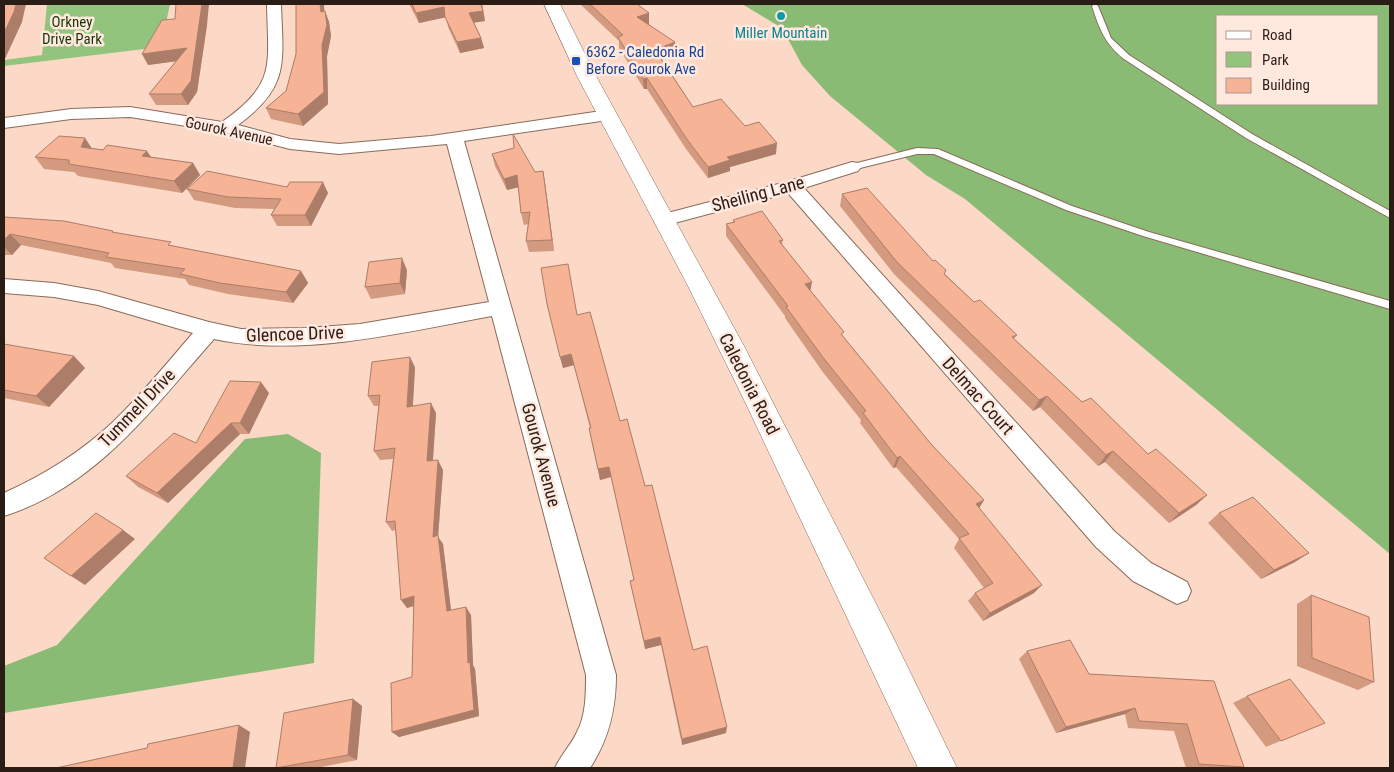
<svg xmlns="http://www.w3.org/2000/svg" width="1394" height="772" font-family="'Roboto Condensed',sans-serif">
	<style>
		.green { fill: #93c47e }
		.forest { fill: #89bb74; fill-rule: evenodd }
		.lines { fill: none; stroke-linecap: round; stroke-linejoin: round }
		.service-casing { stroke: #8a6b5a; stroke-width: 2 }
		.minor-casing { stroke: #8a6b5a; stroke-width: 2 }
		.tertiary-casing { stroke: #8a6b5a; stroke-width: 1 }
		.service { fill: #fff; fill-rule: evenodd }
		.minor { fill: #fff; fill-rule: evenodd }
		.tertiary { fill: #fff; fill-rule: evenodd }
		.wall { fill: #d49a80 }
		.shaded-wall { fill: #ac7d68 }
		.building { fill: #f6b395; stroke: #ac7d68 }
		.culture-dot { fill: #0f9aa8; stroke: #ffe9de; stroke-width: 2 }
		.transit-dot { fill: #1a4fb4; stroke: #ffe9de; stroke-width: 2 }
		.labels { text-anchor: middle; stroke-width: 5; stroke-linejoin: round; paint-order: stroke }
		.far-park-label { font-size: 15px; fill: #173705; stroke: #ffe9de }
		.far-culture-label { font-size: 15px; fill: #0d838f; stroke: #ffe9de }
		.far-transit-label { font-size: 15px; fill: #164399; stroke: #ffe9de; text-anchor: start }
		.far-street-label { font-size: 15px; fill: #2a1d16; stroke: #ffe9de }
		.street-label { font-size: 18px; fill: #2a1d16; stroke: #ffe9de }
	</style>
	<rect width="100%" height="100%" fill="#fcd8c6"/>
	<polygon class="green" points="47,4 170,4 161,47 4,66 4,60 42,55"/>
	<g class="forest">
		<path d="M742 4H1390V554L965 199 926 175 830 96 802 65 782 28ZM1218 16H1378V104H1218Z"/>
		<polygon points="288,434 321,453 314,663 4,713 4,666 57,645 245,439"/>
	</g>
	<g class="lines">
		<defs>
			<g id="service">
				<path d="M1095 4 1098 6 1111 38 1129 55 1252 134 1390 211V218L1246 138 1124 59C1105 44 1099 28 1092 6Z"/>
				<polygon points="917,148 938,149 1072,206 1149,232 1390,301 1390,309 1143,236 1066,210 934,154 917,154 852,170 848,167 849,165"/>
			</g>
			<g id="minor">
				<path d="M267 4H281C283 63 290 87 238 125L290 139 339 144 431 136 608 110 614 112 616 115 614 118 608 120 464 141 616 675C616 709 609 739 590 768H555C561 755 570 746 576 734 586 716 586 695 586 675L492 316C405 332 301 358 214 339 153 408 96 487 4 516V493C44 475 81 452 113 422 142 394 167 363 193 333L98 305 54 297 4 293V279L54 283 98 291 209 322 241 329 306 328 360 324 489 302 447 144 339 154 290 149 224 132 130 117 71 119 4 128V118L71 109 130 107 222 122C277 83 268 66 267 4Z"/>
				<polygon points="852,162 858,163 861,167 858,171 804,188 1114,531 1151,563 1187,582 1191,591 1187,600 1177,604 1133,581 1096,547 788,193 663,226 656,224 654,220 656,216 786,182"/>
			</g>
			<polygon id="tertiary" points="544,4 560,4 596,76 744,346 892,635 957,768 918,768 747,406 688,286 577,76"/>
		</defs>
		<use href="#service" class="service-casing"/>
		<use href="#minor" class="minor-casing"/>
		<use href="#tertiary" class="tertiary-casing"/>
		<use href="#service" class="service"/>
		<use href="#minor" class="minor"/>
		<use href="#tertiary" class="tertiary"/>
	</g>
	<g class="wall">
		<polygon points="296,4 324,4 324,12 325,11 329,22 331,36 327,56 328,104 303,126 271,119 266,108 286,91 296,54"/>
		<polygon points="409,4 482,4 485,21 474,22 481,38 484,48 460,53 448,27 446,17 419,23"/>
		<polygon points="580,4 637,4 649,13 649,24 676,52 661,58 693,107 745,126 776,154 730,167 730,171 708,178 686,149 647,89 644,89 619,48 619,41"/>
		<polygon points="207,25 197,92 188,105 156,105 149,94 176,61 148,65"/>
		<polygon points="92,148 193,163 200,175 182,193 78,176 74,172 44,169 35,157"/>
		<polygon points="492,154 535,172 543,171 545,183 554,251 529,252 526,241 528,224 524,225 521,213 518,187 507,190 495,166"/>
		<polygon points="287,187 328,193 311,226 277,226 271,215 274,209 235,208 194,200 187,189"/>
		<polygon points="842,194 945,274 974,302 1017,335 1014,339 1082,402 1148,454 1207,495 1196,505 1169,523 1105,462 1098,466 1040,407 1033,411 894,274 840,206"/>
		<polygon points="4,217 115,233 174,246 301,271 308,283 293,303 228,294 189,285 185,279 115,268 111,263 21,245 12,255 4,255"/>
		<polygon points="733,220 783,240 782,245 810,290 843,336 931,444 984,500 979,508 1034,593 983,621 968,601 975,593 984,588 954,548 959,539 896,467 893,468 860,423 861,420 822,371 785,318 785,316 726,236 726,224 733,223"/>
		<polygon points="407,270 405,294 371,299 365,287"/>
		<polygon points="547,304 577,315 620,421 645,486 693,650 726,733 682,745 661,645 645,649 630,581 634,580 611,477 600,480 591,439 589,428 590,428 574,365 563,368"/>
		<polygon points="4,344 85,368 49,407 4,398"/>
		<polygon points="415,367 413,406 436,413 433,461 443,470 438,537 443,544 451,610 471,615 473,665 475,669 479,716 399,737 392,732 412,677 414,606 407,608 395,530 392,531 386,522 393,459 380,460 374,451 379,406 374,406 368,396"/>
		<polygon points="269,393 249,434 240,434 168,503 138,487 126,476 196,443"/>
		<polygon points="1219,513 1295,562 1261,579 1208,523"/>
		<polygon points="1311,595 1374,682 1358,690 1297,666 1297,604"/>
		<polygon points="1027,651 1089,674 1214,681 1244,767 1240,768 1186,768 1174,731 1128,728 1125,714 1056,733 1019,659"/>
		<polygon points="1247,696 1325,723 1266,747 1233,703"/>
		<polygon points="353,699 362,706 357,760 316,768 276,768"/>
	</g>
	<g class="shaded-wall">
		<polygon points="16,4 26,4 22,22 4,61 4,33"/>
		<polygon points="202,4 209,4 207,25 197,92 188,105 181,94"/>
		<polygon points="320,4 324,4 325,23 321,12"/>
		<polygon points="482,4 485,21 472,23 469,13"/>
		<polygon points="444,7 447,17 419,23 416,13"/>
		<polygon points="325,11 329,22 331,36 327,56 328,104 303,126 298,114 322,45"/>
		<polygon points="649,13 649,24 638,27 637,17"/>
		<polygon points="481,38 484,48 460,53 457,42"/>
		<polygon points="675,42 676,52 656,60 655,50"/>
		<polygon points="187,48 193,59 148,65 142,54"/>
		<polygon points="647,78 647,89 644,89 643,79"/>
		<polygon points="85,138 93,150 81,147"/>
		<polygon points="777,143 776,154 730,167 730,171 708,178 708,167 727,157"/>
		<polygon points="147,151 155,163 142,156"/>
		<polygon points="193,163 200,175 182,193 174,181"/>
		<polygon points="543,171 545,183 554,251 552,240"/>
		<polygon points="517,175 520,187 507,190 504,179"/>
		<polygon points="323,182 328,193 311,226 305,215"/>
		<polygon points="10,234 21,245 12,255 4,247 4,240"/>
		<polygon points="402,258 407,270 405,294 400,283"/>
		<polygon points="301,271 308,283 293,303 286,292"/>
		<polygon points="812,282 810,293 805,284"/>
		<polygon points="571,354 574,365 563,368 560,357"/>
		<polygon points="74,356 85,368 49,407 36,396"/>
		<polygon points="410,357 415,367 412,417 407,407"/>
		<polygon points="261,382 269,393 249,434 240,423"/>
		<polygon points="1047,396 1040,407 1033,411 1039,400"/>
		<polygon points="431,403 436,413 432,471 427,461"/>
		<polygon points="231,423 240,434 168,503 157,493"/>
		<polygon points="1113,451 1105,462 1098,466 1106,455"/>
		<polygon points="900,456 896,467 893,468 897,458"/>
		<polygon points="438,460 443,470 438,537 443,544 452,619 447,611 433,537"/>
		<polygon points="609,467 611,477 600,480 598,469"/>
		<polygon points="1207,495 1196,505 1169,523 1179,513"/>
		<polygon points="984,500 978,510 976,504"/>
		<polygon points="123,530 135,539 85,585 71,576"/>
		<polygon points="1309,553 1295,562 1261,579 1274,570"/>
		<polygon points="1042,585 1034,593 983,621 990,613"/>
		<polygon points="414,596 420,604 407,608 401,600"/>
		<polygon points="466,607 471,615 473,665 475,669 479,716 399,737 392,732 468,663"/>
		<polygon points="660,637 661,645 645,649 644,641"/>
		<polygon points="353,699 362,706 357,760 348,755"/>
		<polygon points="1135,708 1125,714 1056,733 1066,727"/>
		<polygon points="239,725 250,732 245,768 233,768"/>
		<polygon points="727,727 726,733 682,745 682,739"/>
	</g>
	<g class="building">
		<polygon points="4,4 16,4 14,12 4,33"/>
		<polygon points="176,4 202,4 191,81 181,94 149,94 187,48 142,54 162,20 175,19"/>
		<polygon points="296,4 320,4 321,12 325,11 327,25 322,45 324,92 298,114 266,108 286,91 296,54"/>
		<polygon points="412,4 481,4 483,11 469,13 481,38 457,42 445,17 444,7 416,13"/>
		<polygon points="590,4 637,4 649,13 637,17 675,42 655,50 693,107 721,99 745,126 759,122 777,143 727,157 730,160 708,167 686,138 647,78 643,79 618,37 623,35"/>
		<polygon points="513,134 535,172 543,171 552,240 526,241 530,212 521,213 517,175 504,179 492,154 514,148"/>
		<polygon points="59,136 85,138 81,147 103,150 107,145 147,151 142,156 193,163 174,181 69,164 69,160 35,157"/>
		<polygon points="207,171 287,187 290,182 323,182 305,215 271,215 281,199 228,197 187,189"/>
		<polygon points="867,188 933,261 935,260 946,270 944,274 974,302 980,300 1017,335 1012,337 1082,402 1091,398 1148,454 1156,449 1207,495 1179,513 1113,451 1106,455 1047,396 1039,400 897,262 842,194"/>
		<polygon points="762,211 783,240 779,241 812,282 805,284 844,332 841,334 931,444 984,500 976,504 1042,585 990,613 975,593 993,583 959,538 969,534 900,456 897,458 863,413 866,411 825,360 786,307 788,306 726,224 735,222 733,220"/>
		<polygon points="4,217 64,221 113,231 112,232 171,242 168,245 301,271 286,292 220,283 180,274 185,269 106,257 109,253 10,234 4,240"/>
		<polygon points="402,258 400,283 365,287 369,262"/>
		<polygon points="568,264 577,315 590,312 620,421 627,419 645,486 652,485 693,650 707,646 727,727 682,739 660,637 644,641 630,581 634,580 609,467 598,469 589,428 591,428 571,354 560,357 547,304 541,268"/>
		<polygon points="4,344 74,356 36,396 4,390"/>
		<polygon points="410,357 407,407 431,403 427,461 438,460 433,537 438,535 447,611 466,607 468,663 470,662 474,710 392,732 391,683 412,677 414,596 401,600 395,521 386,522 395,448 374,451 380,395 368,396 372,362"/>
		<polygon points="230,381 261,382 240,423 231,423 157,493 126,476 174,433 196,443"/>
		<polygon points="1253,497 1309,553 1274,570 1219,513"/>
		<polygon points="96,513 123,530 71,576 44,558"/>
		<polygon points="1311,595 1369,617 1374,682 1312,658"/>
		<polygon points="1070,640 1089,674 1214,681 1244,767 1199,764 1187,724 1139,721 1135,708 1066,727 1027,651"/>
		<polygon points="1290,679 1325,723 1281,741 1247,696"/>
		<polygon points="353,699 348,755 276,768 284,713"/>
		<polygon points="239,725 233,768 56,768 147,748 148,744"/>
	</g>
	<circle class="culture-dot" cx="781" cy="16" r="5"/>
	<rect class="transit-dot" x="571" y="56" width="10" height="10" rx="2.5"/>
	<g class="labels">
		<g class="far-park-label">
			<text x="72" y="27">Orkney<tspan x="72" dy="17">Drive Park</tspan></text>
		</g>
		<g class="far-culture-label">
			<text x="781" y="38">Miller Mountain</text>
		</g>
		<g class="far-transit-label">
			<text x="586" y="57">6362 - Caledonia Rd<tspan x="586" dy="17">Before Gourok Ave</tspan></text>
		</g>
		<g class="far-street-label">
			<text transform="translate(229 131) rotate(12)" y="5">Gourok Avenue</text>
		</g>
		<g class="street-label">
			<text transform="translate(758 194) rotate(-15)" y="6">Sheiling Lane</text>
			<text transform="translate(295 334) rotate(-2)" y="6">Glencoe Drive</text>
			<text transform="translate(749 384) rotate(63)" y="6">Caledonia Road</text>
			<text transform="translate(978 396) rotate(48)" y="6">Delmac Court</text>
			<text transform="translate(137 408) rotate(-46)" y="6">Tummell Drive</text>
			<text transform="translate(541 455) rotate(75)" y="6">Gourok Avenue</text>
		</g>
	</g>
	<rect width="1394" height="772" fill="none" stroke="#2a1d16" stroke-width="10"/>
	<rect x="1216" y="15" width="162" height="90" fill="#ffe9de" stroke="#aa978e"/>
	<rect x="1226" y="31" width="25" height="8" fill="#ffffff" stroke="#aa978e"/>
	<text x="1262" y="40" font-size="15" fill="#2a1d16">Road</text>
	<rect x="1226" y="52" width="25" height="15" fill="#93c47e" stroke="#aa978e"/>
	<text x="1262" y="65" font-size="15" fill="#2a1d16">Park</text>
	<rect x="1226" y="78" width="25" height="15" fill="#f6b395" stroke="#aa978e"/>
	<text x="1262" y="90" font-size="15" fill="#2a1d16">Building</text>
</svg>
